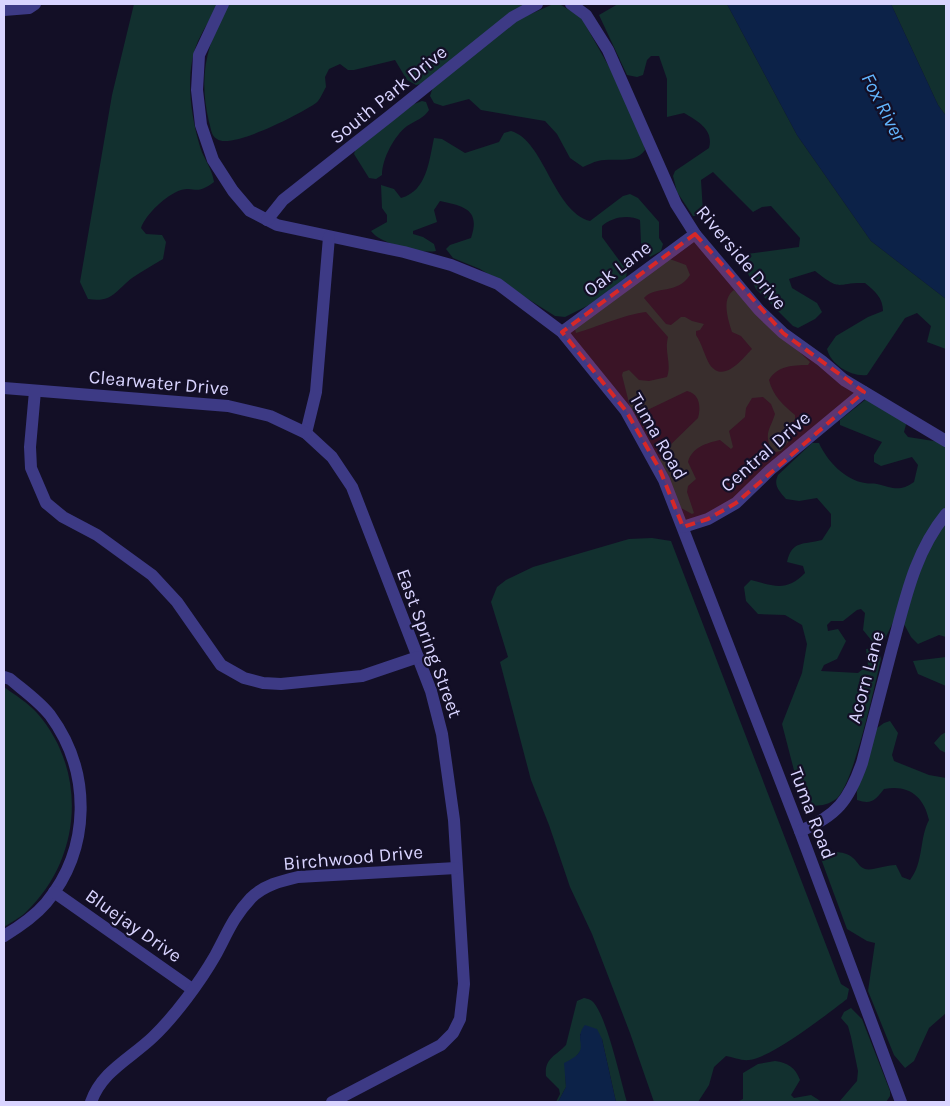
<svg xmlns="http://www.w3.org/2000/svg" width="950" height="1106" font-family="Karla,sans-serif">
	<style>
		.green { fill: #12302f }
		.water { fill: #0c2248 }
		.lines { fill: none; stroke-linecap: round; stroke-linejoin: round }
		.minor { stroke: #3d3a85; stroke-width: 12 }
		.marked { fill: #d62828; fill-opacity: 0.2; stroke: #d62828; stroke-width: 4; stroke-dasharray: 10 6; stroke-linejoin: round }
		.labels { text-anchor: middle; stroke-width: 4.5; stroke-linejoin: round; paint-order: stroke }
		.street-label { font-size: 19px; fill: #d9d4ff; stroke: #130f26 }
		.water-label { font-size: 20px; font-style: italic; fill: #62b6ff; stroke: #130f26 }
	</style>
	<rect width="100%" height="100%" fill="#130f26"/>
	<g class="green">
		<path d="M134 4H218C212 16 204 28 198 41 185 71 190 112 199 143 202 157 212 167 214 182 195 196 196 186 181 190 166 195 146 214 141 228L146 234 162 235 166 242 163 259C153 265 142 271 132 278 115 291 113 303 88 299L80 282 112 95Z"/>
		<path d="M227 4H531L421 84 416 85 407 80 395 60 354 70H348L340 64 329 69 325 77 326 87C323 92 320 100 316 103 302 113 231 150 217 139 211 136 211 128 209 122 198 75 207 46 227 4Z"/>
		<path d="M618 4H727L797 135 871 241 946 299V349L927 342 931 326 917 313 905 318 867 375C851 377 831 365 827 349L836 336 868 317 883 311C883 298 875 291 865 283 835 282 843 293 815 271L789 279 792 288 817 303 822 312 815 319 798 328 793 326 756 289 743 264 747 254 799 247 800 238 771 206 762 207 753 212 713 172 701 180 703 212 699 216H693L677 192 673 176 675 171 709 148C714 130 698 121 684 113L667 117V79L659 56H651L647 60 643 75 637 77 627 75 599 15Z"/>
		<polygon points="891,4 946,4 946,116 938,105"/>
		<path d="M551 5H561L581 17 621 88 644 144 645 150C635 165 613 157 598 161 593 162 588 165 583 167L570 158 557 134 545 121 481 110 469 99 443 106 434 103 430 96 433 87 513 22Z"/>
		<path d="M422 101 426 102 429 110C424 118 415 121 407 126 394 136 382 159 382 175L376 179 369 178 354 154 356 148 414 104Z"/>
		<path d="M511 131C544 140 553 211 590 221L623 196 630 194 638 198 659 222V238L663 244 661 251 650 257 641 243 640 220C629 214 611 217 602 226V237L627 271 626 278 589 305 565 317 555 316 480 269 453 258 446 249 450 245 471 238C481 209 463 206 440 201L434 210 437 222 413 231V234L423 237 434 244 436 251C421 254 380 244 371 231L387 222V215L382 208 381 185 394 189 401 198C427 191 429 161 434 138L442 139 465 153 499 142 504 133Z"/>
		<path d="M667 258 686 265 690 275C677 295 656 285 644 298L666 324 671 325 681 317H685L692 321 704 324 700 330 696 331V335C702 344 705 357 710 365 724 384 743 358 752 349L741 336 732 332C728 319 721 299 734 290L810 362 808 365C793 365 777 366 769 380 773 396 783 405 795 415V420L783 430 789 441 781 451 776 452 771 450C764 432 770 430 775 414L771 404 763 397 752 398 746 408 745 417 729 431 733 447 731 449 720 440C707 443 692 447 688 462L696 479 688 486 687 492 694 513 692 514 681 508 660 461 662 453 698 418C701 407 700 394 687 391L637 415 630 407 622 375 623 372 629 370 639 380 649 381 667 377C672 363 664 353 668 337L646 312C626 314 597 327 576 333L575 329Z"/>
		<path d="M865 400H870L907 421 904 432 908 437 940 442 946 446V510L885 639 872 641 863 630 865 613 861 609 857 610 843 621H831L827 625 828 631 838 629 846 641 837 659 824 665 821 671 858 673 868 665 866 649 878 648 881 659C875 684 853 787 836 799 825 807 816 806 803 805L782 724 802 673 807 644 802 625 785 615 758 614 746 601 744 587 751 580C774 586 787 592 805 573L803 566 787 562C792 540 803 545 822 540L831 526V514L817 498 799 501 786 499C779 491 773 485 778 475L812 443H819C827 461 845 480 865 483 869 484 873 483 877 484 893 488 900 492 914 482L918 465 912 457 881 466 874 462V455L882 442 840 425V420Z"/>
		<polygon points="946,520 946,637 939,635 918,644 911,637 904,624 919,566"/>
		<path d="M652 538 671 541 841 984 849 989 847 999C826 1015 773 1057 749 1060 742 1061 733 1057 726 1056L714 1067 709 1085 698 1102H654L630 1033 592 934 570 887 549 825 531 780 500 662 508 657 491 602 497 587 506 580 533 567 629 539Z"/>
		<polygon points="946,657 946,686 918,674 913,661"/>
		<path d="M4 687C15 695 27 702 37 713 88 771 82 859 26 912 20 918 11 922 4 927Z"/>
		<path d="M890 721 898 733 892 755 894 761 929 775 946 778V1013L929 1028 914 1061 905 1068 894 1055 868 991 875 943 867 941 847 929 820 856C829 850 845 851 853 858 858 862 859 867 865 869 872 871 885 865 896 865L902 877 910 880C924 862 919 839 929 820 924 796 908 784 884 789 875 800 872 805 857 800V791L873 731 884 723Z"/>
		<polygon points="946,732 946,753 940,750 934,743 941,735"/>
		<path d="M584 998C588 999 591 999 594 1003 608 1021 620 1078 627 1102H616L602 1039 580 1034 582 1049 575 1058 565 1064 566 1087 558 1102H556L560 1094 559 1089 546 1076C544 1058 556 1056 566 1045L577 1001Z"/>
		<polygon points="851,1008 862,1019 890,1091 890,1096 886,1102 839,1102 857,1081 858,1071 851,1037 848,1026 841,1018 844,1012"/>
		<path d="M775 1061C788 1063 795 1067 800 1080L791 1095 794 1098 811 1095 822 1102H737L743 1099V1073L758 1064Z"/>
	</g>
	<g class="water">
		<polygon points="727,4 891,4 938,105 946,116 946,299 871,241 797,135"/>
		<path d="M585 1025 597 1029 602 1039 616 1102H558L566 1087 564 1063C595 1049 571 1042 585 1025Z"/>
	</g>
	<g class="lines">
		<g class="minor">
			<polyline points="223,4 199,55 197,90 201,125 213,160 233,191 250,211 277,225 404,252 451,265 498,284 562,332 626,411 664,480 800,831 901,1102"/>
			<polyline points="571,4 586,15 608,50 676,204 695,234 759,310 783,333 822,361 844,380 946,441"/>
			<polyline points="4,10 29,8 35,4"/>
			<polyline points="267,220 283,200 391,115 513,17 537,4"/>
			<polyline points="329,237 316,392 306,433 332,457 352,487 431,691 442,734 454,820 464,984 460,1019 453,1033 441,1045 332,1102"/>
			<polyline points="562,332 695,234"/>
			<polyline points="4,388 228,406 270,416 306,433"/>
			<polyline points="35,391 30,447 31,468 46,503 63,517 97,535 152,575 177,602 221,665 244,678 263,683 281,684 362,676 418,657"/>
			<polyline points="683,527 708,519 736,503 770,470 864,392"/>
			<path d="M4 677 10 679C23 690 39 701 50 715 92 772 91 849 46 903 34 917 19 927 4 936"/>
			<path d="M800 831C837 816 849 800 862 763 872 725 882 686 892 648 905 601 914 553 946 514"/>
			<polyline points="54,892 192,989"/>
			<path d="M91 1102C102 1071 130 1059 153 1037 175 1016 200 982 215 956 227 934 233 917 251 898 264 885 281 881 298 877L456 868"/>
		</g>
	</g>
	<path class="marked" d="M695 234 783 333 864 392 736 503 708 519 683 527 660 470 626 411 562 332Z"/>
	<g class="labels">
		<g class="street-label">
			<text transform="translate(388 94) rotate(-39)" y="7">South Park Drive</text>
			<text transform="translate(742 257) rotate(50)" y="7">Riverside Drive</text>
			<text transform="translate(617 268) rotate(-37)" y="7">Oak Lane</text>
			<text transform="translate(159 382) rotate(5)" y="7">Clearwater Drive</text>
			<text transform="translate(659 436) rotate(60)" y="7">Tuma Road</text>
			<text transform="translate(765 451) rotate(-41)" y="7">Central Drive</text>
			<text transform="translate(430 643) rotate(70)" y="7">East Spring Street</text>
			<text transform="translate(865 677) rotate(-75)" y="7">Acorn Lane</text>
			<text transform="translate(813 813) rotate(69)" y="7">Tuma Road</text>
			<text transform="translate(353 857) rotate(-5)" y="7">Birchwood Drive</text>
			<text transform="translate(134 925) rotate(35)" y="7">Bluejay Drive</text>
		</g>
		<g class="water-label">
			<text transform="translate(884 107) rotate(63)" y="7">Fox River</text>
		</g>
	</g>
	<rect width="950" height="1106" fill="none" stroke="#d9d4ff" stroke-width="10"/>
</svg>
